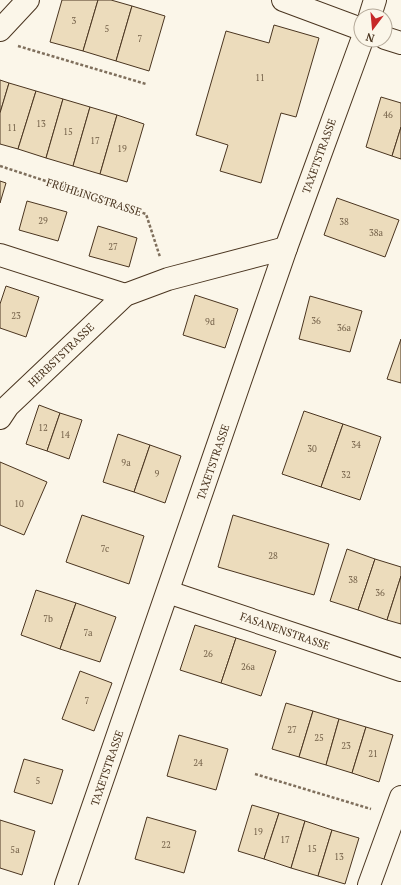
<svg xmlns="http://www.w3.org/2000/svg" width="401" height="885" font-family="'PT Serif',serif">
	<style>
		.building { fill: #ecdcbc; stroke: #4a3520 }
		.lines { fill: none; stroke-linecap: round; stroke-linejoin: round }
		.street-casing { stroke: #4a3520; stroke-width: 24 }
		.path { stroke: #7f6f5c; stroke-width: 2.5; stroke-dasharray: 3 2; stroke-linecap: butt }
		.street { stroke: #fbf6e9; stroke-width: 22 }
		.labels { text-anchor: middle; stroke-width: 3; stroke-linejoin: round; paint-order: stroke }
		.number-label { font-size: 9px; fill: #725f47 }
		.street-label { font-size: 11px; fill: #4a3520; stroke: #fbf6e9 }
	</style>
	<rect width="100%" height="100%" fill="#fbf6e9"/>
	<g class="building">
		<polygon points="62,0 98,0 83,51 50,42"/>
		<polygon points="98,0 111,0 132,6 116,61 83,51"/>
		<polygon points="132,6 165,16 149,71 116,61"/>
		<polygon points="274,25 319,38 296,117 281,113 261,183 220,171 228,145 196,135 226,31 269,43"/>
		<polygon points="0,80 9,83 0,113"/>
		<polygon points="9,83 36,91 18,149 0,144 0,113"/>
		<polygon points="36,91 63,99 46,158 18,149"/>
		<polygon points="381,97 401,103 401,127 392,156 366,147"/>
		<polygon points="63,99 90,107 73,166 46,158"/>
		<polygon points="90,107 117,115 100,174 73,166"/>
		<polygon points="117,115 144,124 127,182 100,174"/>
		<polygon points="401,127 401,159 392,156"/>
		<polygon points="0,181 6,183 0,203"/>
		<polygon points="337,198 399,220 385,257 324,235"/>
		<polygon points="27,201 67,212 58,241 19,230"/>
		<polygon points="98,226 137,238 129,267 89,256"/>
		<polygon points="6,286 39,297 26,337 0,328 0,304"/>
		<polygon points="195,295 238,309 225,348 183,335"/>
		<polygon points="310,296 362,311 350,352 299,339"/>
		<polygon points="401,339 401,383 387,379"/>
		<polygon points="39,405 60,413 47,451 26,444"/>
		<polygon points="304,411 343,424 321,487 282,474"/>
		<polygon points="60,413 82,420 69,459 47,451"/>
		<polygon points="343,424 381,437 360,500 321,487"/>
		<polygon points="118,434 150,445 134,492 103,482"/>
		<polygon points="150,445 181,456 165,503 134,492"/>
		<polygon points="0,462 47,482 24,535 0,525"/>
		<polygon points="82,515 144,536 129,584 66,562"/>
		<polygon points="233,515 329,544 314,595 218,567"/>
		<polygon points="347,549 375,559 358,610 330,601"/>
		<polygon points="375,559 401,567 401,576 387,620 358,610"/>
		<polygon points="401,576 401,624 387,620"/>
		<polygon points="36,590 76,603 60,649 21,635"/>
		<polygon points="76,603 116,617 100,662 60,649"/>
		<polygon points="195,625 236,638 221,683 180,670"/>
		<polygon points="236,638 276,651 261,696 221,683"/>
		<polygon points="80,671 112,683 94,731 62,719"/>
		<polygon points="286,703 313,711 299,757 272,749"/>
		<polygon points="313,711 339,719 326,765 299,757"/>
		<polygon points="339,719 366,727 352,773 326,765"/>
		<polygon points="366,727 393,735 379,782 352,773"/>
		<polygon points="179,735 228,749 216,790 167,776"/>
		<polygon points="24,759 63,770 52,804 14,792"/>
		<polygon points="252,805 279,813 264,859 238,851"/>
		<polygon points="279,813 305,821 291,868 264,859"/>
		<polygon points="147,817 196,831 184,873 135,859"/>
		<polygon points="0,820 35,831 22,875 0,868"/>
		<polygon points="305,821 332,830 318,876 291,868"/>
		<polygon points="332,830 359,838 345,884 318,876"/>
	</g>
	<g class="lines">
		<defs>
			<g id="street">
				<polyline points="283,0 361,29"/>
				<polyline points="370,16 375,0"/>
				<polyline points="0,30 28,0"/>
				<polyline points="385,38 401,43"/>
				<polyline points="0,255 125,295"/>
				<polyline points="0,418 8,406 125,295 168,279 286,248"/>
				<polyline points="168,592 401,670"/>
				<polyline points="66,885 286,248 362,40"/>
				<polyline points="369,885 401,797"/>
			</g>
		</defs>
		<use href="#street" class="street-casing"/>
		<g class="path">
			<polyline points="18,46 146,84"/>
			<polyline points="0,166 146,214 160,257"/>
			<polyline points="255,774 371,809"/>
		</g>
		<use href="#street" class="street"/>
	</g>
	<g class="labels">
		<g class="number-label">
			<text x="74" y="24">3</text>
			<text x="107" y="32">5</text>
			<text x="140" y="42">7</text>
			<text x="260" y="81">11</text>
			<text x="388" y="118">46</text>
			<text x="41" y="127">13</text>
			<text x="12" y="131">11</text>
			<text x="68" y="135">15</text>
			<text x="95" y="144">17</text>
			<text x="122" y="152">19</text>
			<text x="43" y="224">29</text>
			<text x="344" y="225">38</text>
			<text x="376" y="236">38a</text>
			<text x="113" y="250">27</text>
			<text x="16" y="319">23</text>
			<text x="316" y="324">36</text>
			<text x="210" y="325">9d</text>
			<text x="344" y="331">36a</text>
			<text x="43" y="431">12</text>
			<text x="65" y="438">14</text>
			<text x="356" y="448">34</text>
			<text x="312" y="452">30</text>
			<text x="126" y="466">9a</text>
			<text x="157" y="477">9</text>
			<text x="346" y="478">32</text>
			<text x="19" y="507">10</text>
			<text x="105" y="552">7c</text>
			<text x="273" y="559">28</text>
			<text x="353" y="583">38</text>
			<text x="380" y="596">36</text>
			<text x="48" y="622">7b</text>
			<text x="88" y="636">7a</text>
			<text x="208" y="657">26</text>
			<text x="248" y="670">26a</text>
			<text x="87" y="704">7</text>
			<text x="292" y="733">27</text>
			<text x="319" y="741">25</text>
			<text x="346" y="749">23</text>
			<text x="373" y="757">21</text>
			<text x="198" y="766">24</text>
			<text x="38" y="784">5</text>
			<text x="258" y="835">19</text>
			<text x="285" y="843">17</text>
			<text x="166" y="848">22</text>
			<text x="312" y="852">15</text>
			<text x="15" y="853">5a</text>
			<text x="339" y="860">13</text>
		</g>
		<g class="street-label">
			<text transform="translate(319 156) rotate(-70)" y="4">TAXETSTRASSE</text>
			<text transform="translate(94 197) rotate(18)" y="4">FRÜHLINGSTRASSE</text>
			<text transform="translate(61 355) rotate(-44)" y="4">HERBSTSTRASSE</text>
			<text transform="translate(213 462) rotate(-71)" y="4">TAXETSTRASSE</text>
			<text transform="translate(285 631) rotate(19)" y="4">FASANENSTRASSE</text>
			<text transform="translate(107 768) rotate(-71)" y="4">TAXETSTRASSE</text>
		</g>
	</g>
	<g transform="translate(373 28) rotate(196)"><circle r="19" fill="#fbf6e9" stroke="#b4a999"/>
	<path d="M0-3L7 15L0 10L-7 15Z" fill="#c62828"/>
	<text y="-6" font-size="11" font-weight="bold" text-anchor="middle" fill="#4a3520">N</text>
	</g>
</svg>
